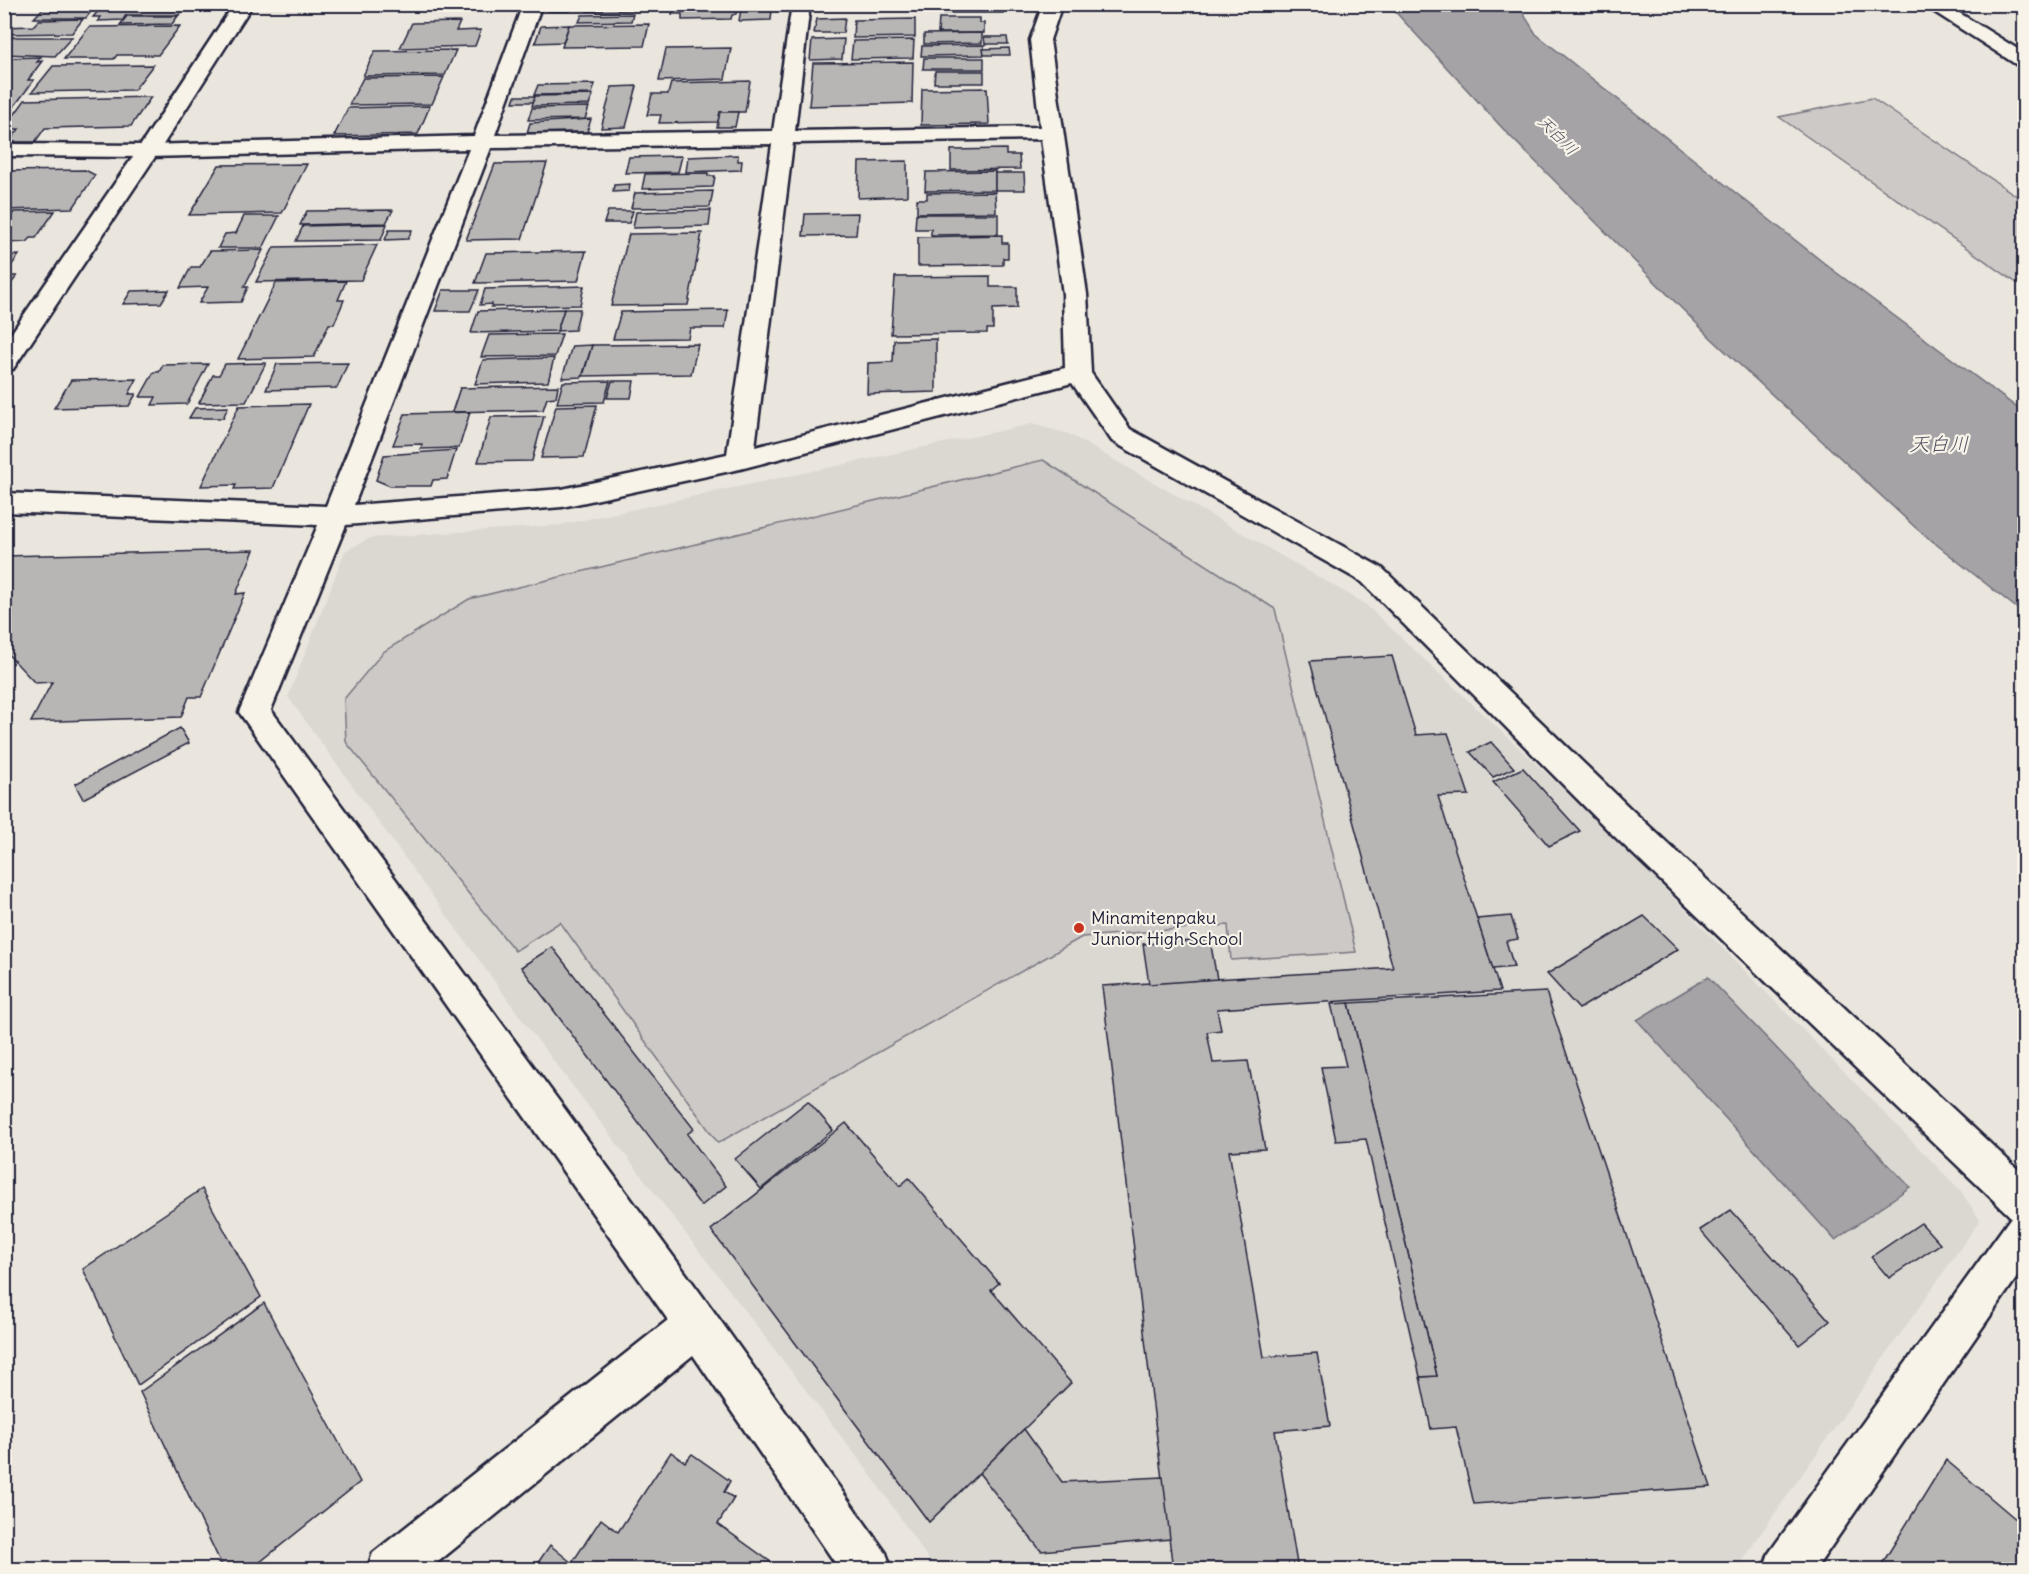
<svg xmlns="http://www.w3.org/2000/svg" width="2029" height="1574" font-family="Delius,'Klee One',sans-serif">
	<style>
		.built { fill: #dbd8d2 }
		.green { fill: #cdc9c6; stroke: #787680; stroke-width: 1.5 }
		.water { fill: #a6a3a6; stroke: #716f7b; stroke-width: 1.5 }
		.building { fill: #b8b6b5; stroke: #22223b; stroke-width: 1.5 }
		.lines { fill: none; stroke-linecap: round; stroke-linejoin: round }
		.minor-casing { stroke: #22223b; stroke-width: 5 }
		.tertiary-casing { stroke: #22223b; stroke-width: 5 }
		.minor { fill: #f7f3e8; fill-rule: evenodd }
		.tertiary { fill: #f7f3e8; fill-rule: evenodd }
		.poi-dot { fill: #c8321e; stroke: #f7f3e8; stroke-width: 2 }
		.labels { text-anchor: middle; stroke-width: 4.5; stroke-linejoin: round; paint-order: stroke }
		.far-water-label { font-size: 16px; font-style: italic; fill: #504f60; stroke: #f7f3e8 }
		.poi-label { font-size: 18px; fill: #22223b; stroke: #f7f3e8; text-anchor: start }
		.water-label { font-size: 20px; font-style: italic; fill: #504f60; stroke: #f7f3e8 }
	</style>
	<rect width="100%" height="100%" fill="#eae6de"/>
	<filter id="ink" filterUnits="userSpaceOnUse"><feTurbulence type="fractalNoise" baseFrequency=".0167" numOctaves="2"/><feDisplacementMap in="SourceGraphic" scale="12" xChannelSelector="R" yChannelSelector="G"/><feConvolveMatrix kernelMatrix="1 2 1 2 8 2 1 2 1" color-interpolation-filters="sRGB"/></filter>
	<g filter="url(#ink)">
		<polygon class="built" points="1032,424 1069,434 1364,603 1604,827 1961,1191 1980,1220 1736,1569 935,1569 873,1478 529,1029 288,697 345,551 370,538 560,525"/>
		<g class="green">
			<polygon points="1872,98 2024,201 2024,288 1779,117"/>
			<polygon points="1043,460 1275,609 1356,952 1231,960 1228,925 1082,937 718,1143 560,922 515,951 346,742 344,699 383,652 469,599"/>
		</g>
		<g class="water">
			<polygon points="1389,5 1518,5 1536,34 1829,267 2024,413 2024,614 1917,529 1712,339 1506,132"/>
			<polygon points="1708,977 1910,1187 1835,1240 1637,1020"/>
		</g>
		<g class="building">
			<polygon points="47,4 97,4 86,18 34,18"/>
			<polygon points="135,4 186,4 185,6 133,7"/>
			<polygon points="590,4 643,4 642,10 587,11"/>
			<polygon points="738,4 736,14 732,15 731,19 682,20 682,14 672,14 674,5"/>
			<polygon points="1003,4 1003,13 938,13 938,5"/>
			<polygon points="572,5 570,11 548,11 550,6"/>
			<polygon points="185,7 179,15 126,15 123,20 98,21 101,17 93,17 101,8"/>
			<polygon points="741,9 772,9 771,20 739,21"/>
			<polygon points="633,14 631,21 579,22 582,15"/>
			<polygon points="127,16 178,16 172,24 120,25"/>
			<polygon points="845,18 843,33 814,33 817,19"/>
			<polygon points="939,18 980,18 980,23 984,23 984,33 938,33"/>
			<polygon points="83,19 72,33 4,34 4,27 33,26 39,20"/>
			<polygon points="915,19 915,37 853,38 854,20"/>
			<polygon points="460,22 456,31 481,30 475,46 400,48 412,23"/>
			<polygon points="649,24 644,46 562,47 569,25"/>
			<polygon points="569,25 563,42 535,43 541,26"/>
			<polygon points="180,26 158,55 117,55 114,59 64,59 89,27"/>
			<polygon points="982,33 982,43 924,44 924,34"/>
			<polygon points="10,37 72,37 55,56 4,54 4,43"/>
			<polygon points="984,37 1007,37 1008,44 985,44"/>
			<polygon points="844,39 842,59 810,60 812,40"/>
			<polygon points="914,40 913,58 851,59 853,41"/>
			<polygon points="984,45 984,55 921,56 922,46"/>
			<polygon points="731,48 725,79 659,81 666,49"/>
			<polygon points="1009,48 1010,55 984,55 983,49"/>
			<polygon points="456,50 445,75 363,76 375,51"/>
			<polygon points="41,57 37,62 42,61 28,80 34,80 7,116 4,116 4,58"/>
			<polygon points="924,58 984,58 984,69 923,69"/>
			<polygon points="913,62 912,103 809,106 813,63"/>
			<polygon points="153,65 134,90 32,92 53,66"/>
			<polygon points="935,71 984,71 984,83 934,83"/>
			<polygon points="444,77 432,104 349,105 363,78"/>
			<polygon points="750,81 745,112 720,112 718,122 659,123 661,115 647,115 652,94 668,94 671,83"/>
			<polygon points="595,84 592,94 534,95 538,85"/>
			<polygon points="637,86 626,127 601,128 612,87"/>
			<polygon points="987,88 989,124 921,125 922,89"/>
			<polygon points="593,95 589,105 532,106 535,96"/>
			<polygon points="515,96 535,96 533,102 513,102"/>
			<polygon points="151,97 131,126 45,128 35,142 9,142 19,129 4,129 25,100"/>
			<polygon points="430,106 418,134 334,136 348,108"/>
			<polygon points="589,107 585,119 528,120 532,108"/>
			<polygon points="720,112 738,112 735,127 717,127"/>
			<polygon points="591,119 587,132 527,133 530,123"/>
			<polygon points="1006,149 1006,155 1019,155 1020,169 951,170 951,150"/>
			<polygon points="738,155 738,161 742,161 741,170 686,172 688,157"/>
			<polygon points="682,156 678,172 625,173 629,157"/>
			<polygon points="907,161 907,196 858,198 859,162"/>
			<polygon points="547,163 522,239 466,240 495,164"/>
			<polygon points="307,164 282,213 189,215 219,165"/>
			<polygon points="85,170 95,175 73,208 4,210 4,171"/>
			<polygon points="995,171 995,190 925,191 926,172"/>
			<polygon points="708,173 708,176 715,176 713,187 642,189 645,174"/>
			<polygon points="995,173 1024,173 1025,190 995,190"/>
			<polygon points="630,184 629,191 613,192 614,185"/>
			<polygon points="713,191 710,207 631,208 635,193"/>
			<polygon points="995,192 996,212 917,213 917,199 927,199 927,193"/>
			<polygon points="393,210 386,223 300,225 307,211"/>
			<polygon points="711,210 709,226 633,228 636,212"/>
			<polygon points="55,211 36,238 31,238 27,242 4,243 4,225 14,212"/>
			<polygon points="608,211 633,211 629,223 604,223"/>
			<polygon points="858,213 856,235 803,236 805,214"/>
			<polygon points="916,214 998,214 998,234 931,235 931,229 915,229"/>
			<polygon points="244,216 279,216 263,248 218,248 225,234 236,233"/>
			<polygon points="387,224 381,240 296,241 303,226"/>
			<polygon points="389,230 412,230 408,239 385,240"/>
			<polygon points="702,233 688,305 611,306 629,234"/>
			<polygon points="1002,235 1002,243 1008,243 1008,258 1003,258 1003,265 918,266 918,237"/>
			<polygon points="377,245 361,280 256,282 274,247"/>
			<polygon points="263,250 244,287 248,287 241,302 199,303 208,287 180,288 191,267 200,267 210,251"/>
			<polygon points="586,251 578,281 475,283 486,253"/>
			<polygon points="19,255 11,266 4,266 4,256"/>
			<polygon points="4,276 17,276 4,293"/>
			<polygon points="990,276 990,287 1017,287 1017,308 993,309 993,329 987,329 987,333 891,334 895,277"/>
			<polygon points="346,281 338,300 344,300 334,324 329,324 314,357 238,359 276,283"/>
			<polygon points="584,286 580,305 491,307 492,304 480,305 485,289"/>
			<polygon points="169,290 161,303 123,304 131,291"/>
			<polygon points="443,290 479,290 470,311 435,311"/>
			<polygon points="564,309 580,309 575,330 557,331"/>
			<polygon points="564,309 557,331 471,333 478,311"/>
			<polygon points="728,310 725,328 690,328 688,338 613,339 621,312"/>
			<polygon points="562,334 555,356 481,357 489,335"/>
			<polygon points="936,339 936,392 867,394 868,363 893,362 894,340"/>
			<polygon points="698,344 691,374 583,376 592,345"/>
			<polygon points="592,345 582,377 562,378 572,346"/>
			<polygon points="554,358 548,382 475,384 483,360"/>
			<polygon points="266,363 246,402 199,403 213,375 219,375 225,364"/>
			<polygon points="348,363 337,388 266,390 277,364"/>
			<polygon points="208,364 187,404 152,405 156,397 140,397 154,372 159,372 163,365"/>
			<polygon points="137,379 129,394 136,394 129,406 54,408 71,380"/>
			<polygon points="610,381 604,402 557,403 563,382"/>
			<polygon points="612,381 634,381 631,398 607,398"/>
			<polygon points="558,386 556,397 547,398 543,410 452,412 460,388"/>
			<polygon points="309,404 273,488 234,489 236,485 201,486 239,406"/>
			<polygon points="597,405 584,457 541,458 556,406"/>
			<polygon points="228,407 223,418 189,418 195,408"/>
			<polygon points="470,412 459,448 421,449 422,444 393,445 405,414"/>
			<polygon points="544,416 532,461 478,462 491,417"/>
			<polygon points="456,450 447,479 433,480 431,486 390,486 376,480 384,455"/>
			<polygon points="254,550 236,594 245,593 201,697 189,697 181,717 31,722 52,682 35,683 4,650 4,556"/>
			<polygon points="1392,656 1416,735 1448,733 1469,795 1438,796 1500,991 1217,1009 1221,1030 1207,1032 1213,1063 1248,1061 1265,1149 1229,1151 1264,1357 1317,1353 1330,1426 1275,1431 1298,1570 1173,1570 1102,986 1393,968 1310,661"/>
			<polygon points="180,728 189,743 83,799 75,784"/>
			<polygon points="1491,742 1514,768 1493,777 1470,752"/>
			<polygon points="1523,768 1580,831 1549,846 1493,782"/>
			<polygon points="1511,916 1518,939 1506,941 1514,967 1493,969 1477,919"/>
			<polygon points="1644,916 1678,949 1579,1009 1547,974"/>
			<polygon points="1210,940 1217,979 1149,984 1143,944"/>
			<polygon points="552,947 694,1129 687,1134 726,1186 701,1206 521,967"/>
			<polygon points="1546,992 1711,1487 1474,1504 1456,1427 1431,1429 1420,1377 1437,1376 1349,1003"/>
			<polygon points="1349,1003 1437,1376 1420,1377 1366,1139 1336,1141 1321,1067 1346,1066 1331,1004"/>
			<polygon points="808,1101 833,1130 761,1189 735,1159"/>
			<polygon points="846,1123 900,1186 909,1178 999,1283 991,1290 1071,1383 929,1522 711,1230"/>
			<polygon points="202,1189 261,1297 138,1385 83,1269"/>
			<polygon points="1731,1210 1830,1321 1799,1345 1700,1230"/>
			<polygon points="1921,1223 1940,1244 1889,1278 1871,1257"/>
			<polygon points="264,1303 360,1482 250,1570 224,1570 140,1392"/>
			<polygon points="1024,1429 1062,1482 1163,1477 1170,1539 1041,1551 979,1473"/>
			<polygon points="671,1452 685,1462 692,1454 730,1481 724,1492 734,1498 718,1524 782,1570 533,1570 550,1545 572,1563 601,1519 618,1532"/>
			<polygon points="1946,1460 2024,1526 2024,1570 1883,1570 1880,1567"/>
		</g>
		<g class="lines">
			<defs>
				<g id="minor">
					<path d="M523 4H542L495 135 773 131 792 4H810L795 131 1040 127 1030 40 1043 4H1062L1050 40 1087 294 1091 373 1130 429 1382 568 1633 811 2024 1175V1267L1815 1570H1763L1769 1553 2011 1217 1609 831 1362 582 1112 441 1072 383 740 469 562 507 346 525 271 710 712 1309 886 1553 892 1570H840L693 1355 428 1570H367L373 1553 668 1320 239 712 318 525 4 512V493L326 506 469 149 148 157 4 156V144L148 145 474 136ZM1041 139 1063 294 1065 368 755 447 793 143ZM772 144 727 454 562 489 354 505 491 148Z"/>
					<polygon points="1922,4 1945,4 2024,53 2024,67 2017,65"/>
				</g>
				<polygon id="tertiary" points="234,4 253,4 159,151 13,369 4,371 4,344 137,151"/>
			</defs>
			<use href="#minor" class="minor-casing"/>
			<use href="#tertiary" class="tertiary-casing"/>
			<use href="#minor" class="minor"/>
			<use href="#tertiary" class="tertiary"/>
		</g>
	</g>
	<circle class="poi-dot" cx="1079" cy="928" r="6"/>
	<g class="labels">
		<g class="far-water-label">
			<text transform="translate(1558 135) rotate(45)" y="6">天白川</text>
		</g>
		<g class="poi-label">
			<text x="1091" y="924">Minamitenpaku<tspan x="1091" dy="21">Junior High School</tspan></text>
		</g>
		<g class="water-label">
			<text x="1939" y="451">天白川</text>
		</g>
	</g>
	<rect width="2029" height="1574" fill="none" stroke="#f7f3e8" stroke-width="24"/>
	<rect x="12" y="12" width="2005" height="1550" fill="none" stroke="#22223b" stroke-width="2" filter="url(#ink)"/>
</svg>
